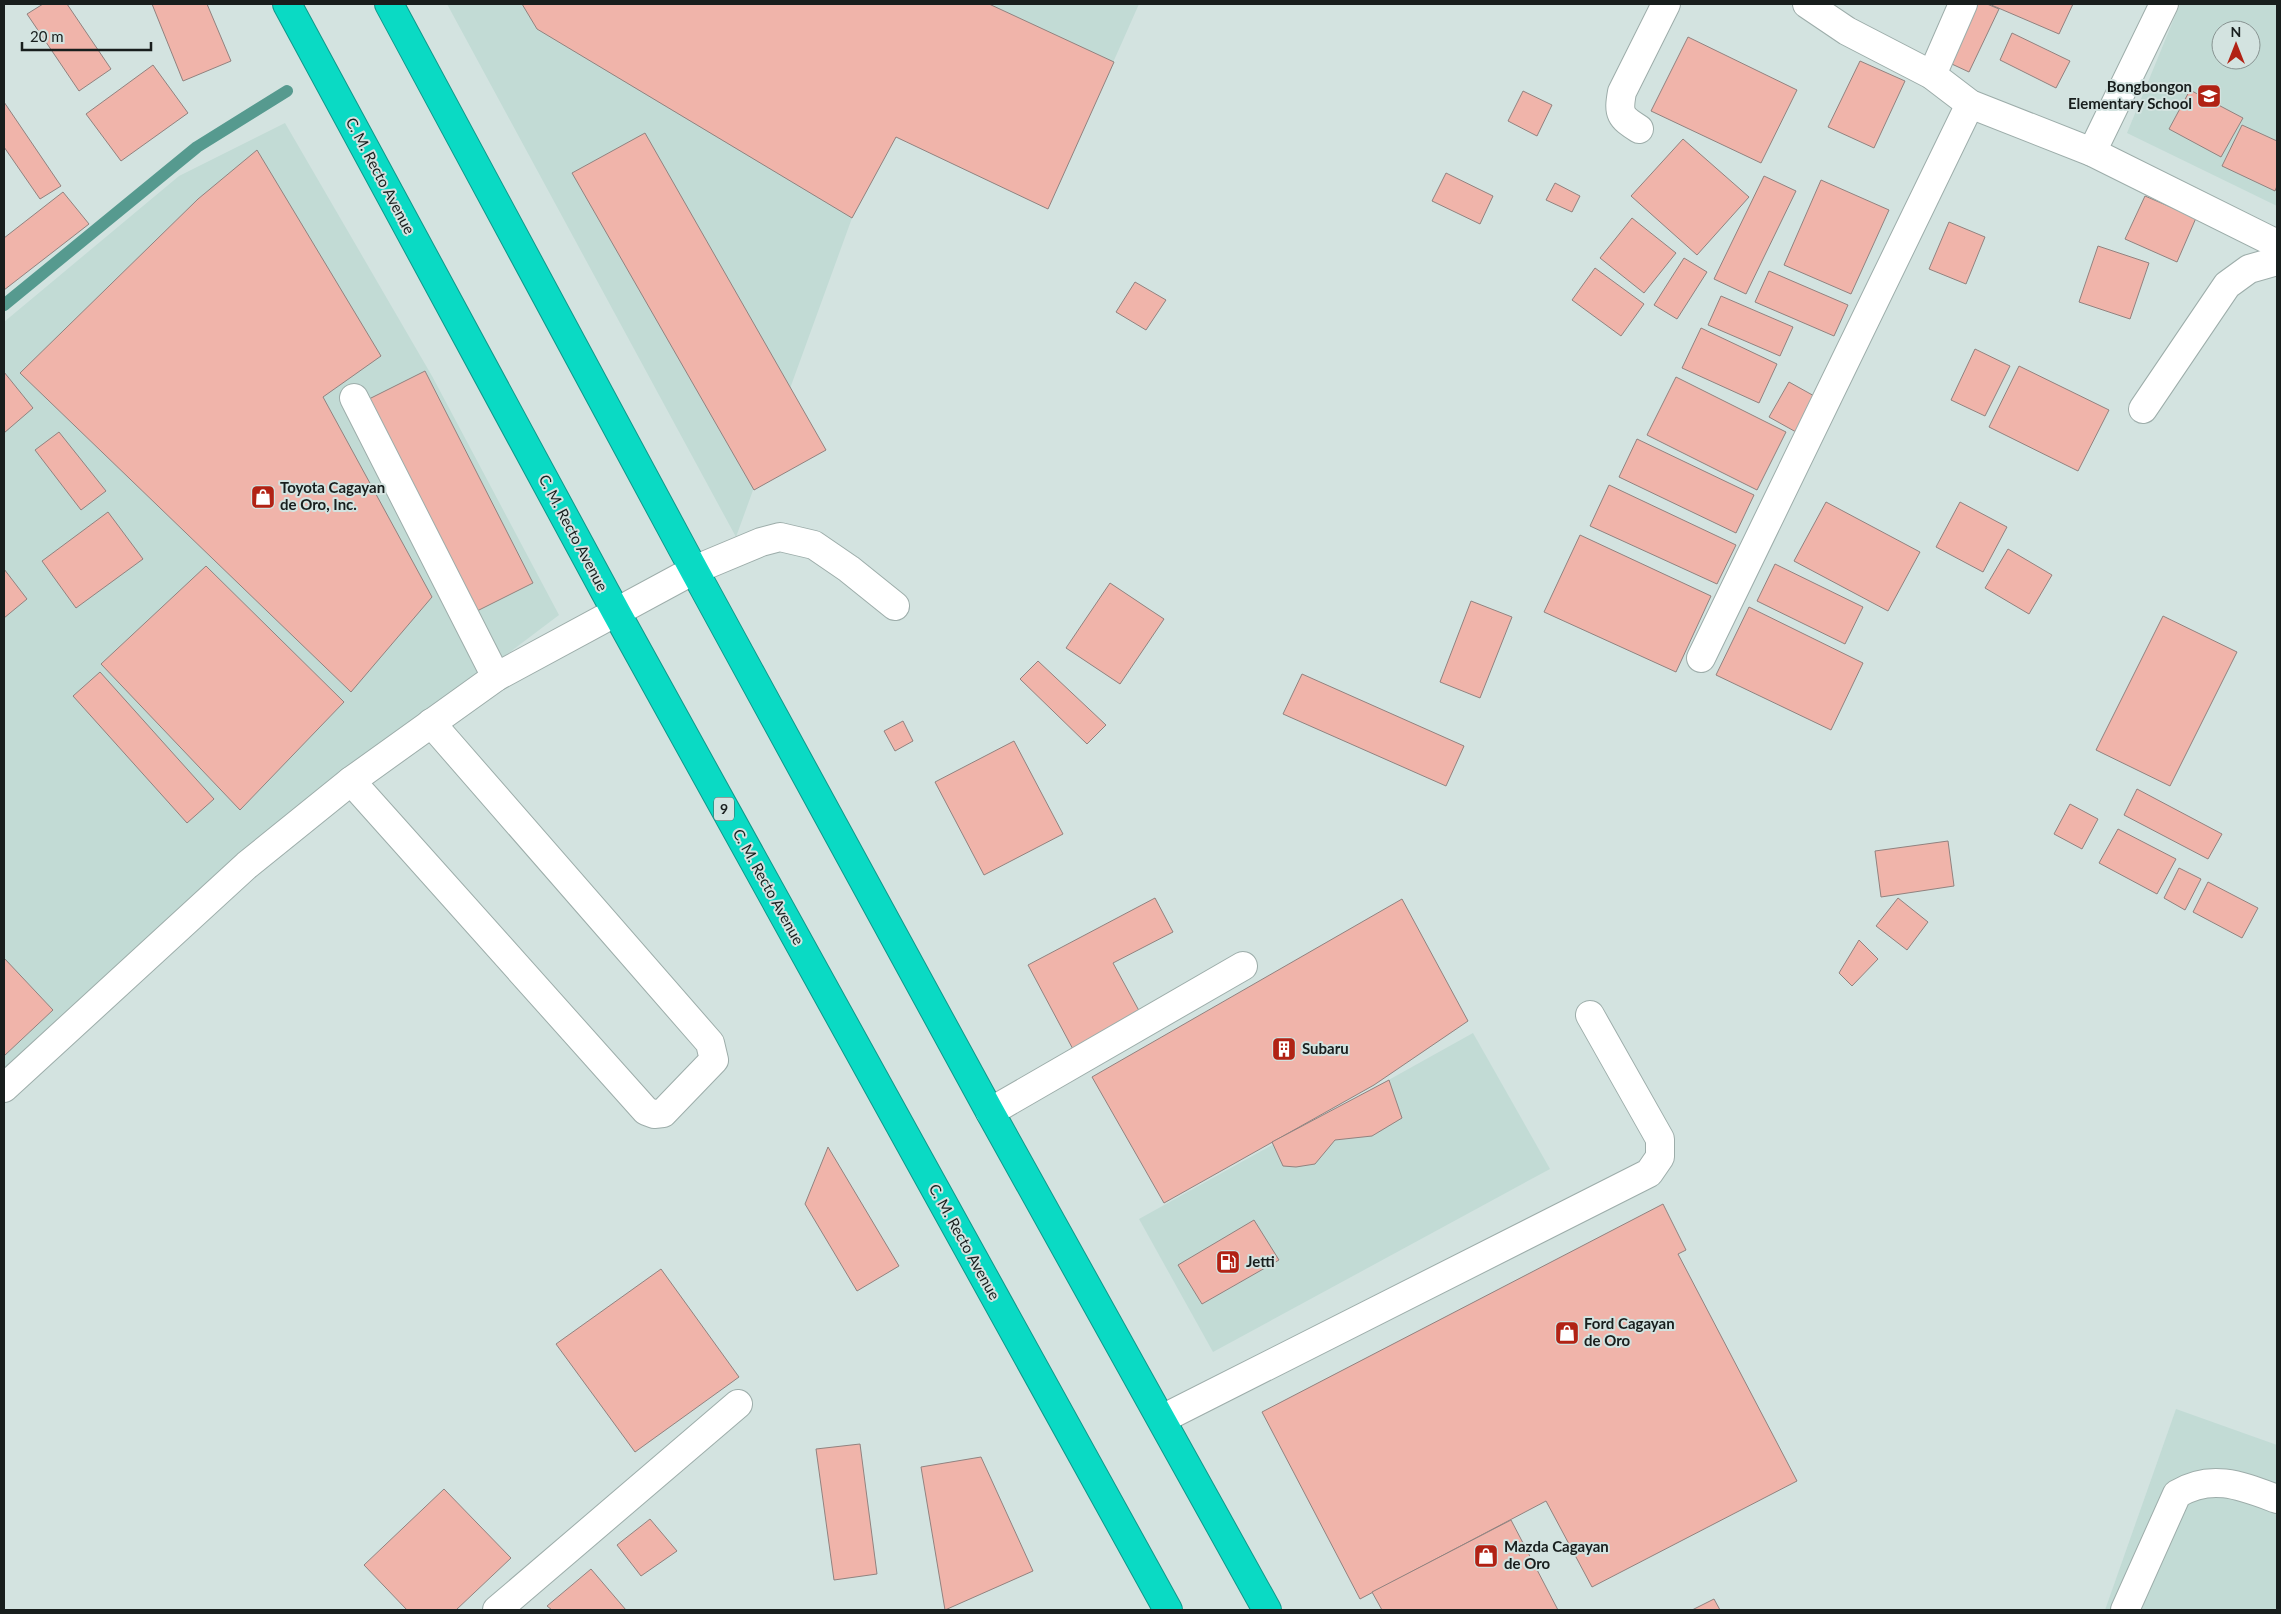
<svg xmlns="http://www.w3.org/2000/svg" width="2281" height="1614" font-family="Lato,sans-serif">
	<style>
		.built { fill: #c2dbd5; fill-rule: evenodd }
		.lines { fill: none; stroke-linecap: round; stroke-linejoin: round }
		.stream { stroke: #569a8f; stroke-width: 12 }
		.building { fill: #f0b4aa; stroke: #91827f }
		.minor-casing { stroke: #9dadaa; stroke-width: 30 }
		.highway-casing { stroke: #0f988a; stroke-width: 30 }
		.minor { stroke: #fff; stroke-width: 28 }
		.highway { stroke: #0adac4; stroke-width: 28 }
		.labels { text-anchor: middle; stroke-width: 4; stroke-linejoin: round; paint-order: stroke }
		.shield { fill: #d3e3e0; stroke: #505958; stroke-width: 1 }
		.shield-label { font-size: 14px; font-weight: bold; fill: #181e1d }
		.poi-label { font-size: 15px; font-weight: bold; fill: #181e1d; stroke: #d3e3e0; text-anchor: start }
		.street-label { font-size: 15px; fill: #181e1d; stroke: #d3e3e0 }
	</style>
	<rect width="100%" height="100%" fill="#d3e3e0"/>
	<g class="built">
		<polygon points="447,4 1139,4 1048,209 896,137 852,218 736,537"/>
		<path d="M2180 4H2277V206L2127 133ZM2221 30H2251V60H2221Z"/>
		<polygon points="285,123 432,376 559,615 275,829 4,1081 4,322 179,176"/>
		<polygon points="1473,1033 1550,1169 1213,1352 1139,1219"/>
		<polygon points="2176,1409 2277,1445 2277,1610 2105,1610"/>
	</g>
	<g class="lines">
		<polyline class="stream" points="4,305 197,147 287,91"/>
	</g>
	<g class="building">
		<polygon points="43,4 67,4 111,69 79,91 27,14"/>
		<polygon points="152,4 207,4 231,61 183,81"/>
		<polygon points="522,4 989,4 1114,62 1048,209 896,137 852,218 537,29"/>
		<polygon points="1967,4 1987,4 1999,9 1969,72 1941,59"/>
		<polygon points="1989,4 2073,4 2059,34"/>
		<polygon points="2012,33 2070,61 2056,88 2000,60"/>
		<polygon points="1688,37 1797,90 1761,163 1651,111"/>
		<polygon points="1860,61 1905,81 1874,148 1828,127"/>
		<polygon points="153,65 188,113 121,161 86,114"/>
		<polygon points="2190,90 2243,118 2221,157 2169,129"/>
		<polygon points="1523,91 1552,105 1537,136 1508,121"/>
		<polygon points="4,102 61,186 40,199 4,147"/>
		<polygon points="2242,125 2277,141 2277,186 2275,191 2222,166"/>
		<polygon points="645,133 826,450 754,490 572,173"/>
		<polygon points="1683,139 1749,197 1697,255 1631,196"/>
		<polygon points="257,150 381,356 323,397 432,597 351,692 20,373 198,199"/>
		<polygon points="1446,173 1493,196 1480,224 1432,201"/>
		<polygon points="1764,176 1796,191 1746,294 1714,279"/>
		<polygon points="1821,180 1889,210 1851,294 1784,265"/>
		<polygon points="1555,183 1580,196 1572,212 1546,200"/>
		<polygon points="63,192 89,224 4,290 4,238"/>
		<polygon points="2145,196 2196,218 2177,262 2125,239"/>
		<polygon points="1632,218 1676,253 1644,293 1600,258"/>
		<polygon points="1949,222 1985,237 1966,284 1929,269"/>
		<polygon points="2098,246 2149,263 2130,319 2079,302"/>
		<polygon points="1684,258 1707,272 1677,319 1654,305"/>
		<polygon points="1595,268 1644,304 1621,336 1572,300"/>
		<polygon points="1769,271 1848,305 1834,336 1755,302"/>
		<polygon points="1135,282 1166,300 1146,330 1116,312"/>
		<polygon points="1721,296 1793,327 1780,356 1708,325"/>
		<polygon points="1701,328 1777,364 1759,403 1682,368"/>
		<polygon points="1975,349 2010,366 1985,416 1951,400"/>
		<polygon points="2019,366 2109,410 2078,471 1989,427"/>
		<polygon points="425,371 533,583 475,612 367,400"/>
		<polygon points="4,372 33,408 4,433"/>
		<polygon points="1676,377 1786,432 1757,490 1647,435"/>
		<polygon points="1789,382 1816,397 1796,432 1769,417"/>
		<polygon points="59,432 106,491 81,510 35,450"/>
		<polygon points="1637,439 1754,495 1736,533 1619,477"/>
		<polygon points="1609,485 1736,545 1717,584 1590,526"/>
		<polygon points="1826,502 1920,552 1888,611 1794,561"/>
		<polygon points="1960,502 2007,527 1983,572 1936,547"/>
		<polygon points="108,512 143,559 76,608 42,561"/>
		<polygon points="1580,535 1711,596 1676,672 1544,612"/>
		<polygon points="2008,549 2052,575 2029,614 1985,588"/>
		<polygon points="1775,564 1863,607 1845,644 1757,601"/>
		<polygon points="206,566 344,702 240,810 101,664"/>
		<polygon points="4,569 27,599 4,618"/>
		<polygon points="1110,583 1164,619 1120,684 1066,648"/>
		<polygon points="1471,601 1512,617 1480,698 1440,682"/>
		<polygon points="1749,607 1863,663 1831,730 1716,675"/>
		<polygon points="2163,616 2237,652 2170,786 2096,750"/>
		<polygon points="1038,661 1106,725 1087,744 1020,679"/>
		<polygon points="100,672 214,799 187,823 73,696"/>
		<polygon points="1302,674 1464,746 1446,786 1283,714"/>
		<polygon points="903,721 913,741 895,751 884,731"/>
		<polygon points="1014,741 1063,834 984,875 935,782"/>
		<polygon points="2137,789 2222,834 2208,859 2124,815"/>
		<polygon points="2070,804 2098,819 2082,849 2054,834"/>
		<polygon points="2118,829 2176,859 2157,894 2099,863"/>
		<polygon points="1948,841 1954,886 1881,897 1875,851"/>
		<polygon points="2179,868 2201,879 2185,910 2164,898"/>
		<polygon points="2208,882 2258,908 2242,938 2193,912"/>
		<polygon points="1155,898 1173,932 1113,963 1143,1018 1075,1053 1028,965"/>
		<polygon points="1898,898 1928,922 1907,950 1876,926"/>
		<polygon points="1402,899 1468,1021 1374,1085 1164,1203 1092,1077"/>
		<polygon points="1859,940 1878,959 1852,986 1839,973"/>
		<polygon points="4,958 53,1010 4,1056"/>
		<polygon points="1389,1080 1402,1118 1372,1136 1335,1140 1315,1164 1296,1167 1283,1166 1272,1142"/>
		<polygon points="828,1147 899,1266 857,1291 805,1204"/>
		<polygon points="1663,1204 1686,1250 1678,1254 1797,1481 1592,1587 1546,1501 1360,1599 1262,1412"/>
		<polygon points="1254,1220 1279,1260 1202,1304 1178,1265"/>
		<polygon points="661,1269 739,1377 635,1452 556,1344"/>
		<polygon points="860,1444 877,1574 834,1580 816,1449"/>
		<polygon points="981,1457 1033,1571 945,1610 921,1467"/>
		<polygon points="444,1489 511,1558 456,1610 407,1610 364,1565"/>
		<polygon points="650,1519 677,1551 641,1576 617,1545"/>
		<polygon points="1511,1520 1558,1610 1382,1610 1372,1592"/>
		<polygon points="591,1569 626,1610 552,1610 547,1606"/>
		<polygon points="1714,1599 1720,1610 1692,1610"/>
	</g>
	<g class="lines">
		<defs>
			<g id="minor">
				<polyline points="1807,4 1847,31 1932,75 1970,104 2092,152 2277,244"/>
				<polyline points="1932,75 1963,4"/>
				<path d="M1639 129C1620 117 1618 114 1622 92L1666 4"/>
				<polyline points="2092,152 2164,4"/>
				<polyline points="354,398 496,677"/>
				<polyline points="2143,409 2227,285 2249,269 2277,261"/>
				<polyline points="1701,658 1970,104"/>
				<polyline points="351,781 646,1111 654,1114 663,1113 714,1060 710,1043 431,723"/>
				<polyline points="4,1088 247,865 351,781 496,677 694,570 761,542 780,537 814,545 849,569 895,606"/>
				<polyline points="990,1112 1243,966"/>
				<polyline points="1162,1419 1649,1173 1660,1157 1660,1139 1590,1015"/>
				<polyline points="497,1610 738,1404"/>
				<path d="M2125 1610 2177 1494C2212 1473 2242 1486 2277 1499"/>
			</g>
			<g id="highway">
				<polyline points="287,4 616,612 1168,1610"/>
				<polyline points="389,4 694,570 990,1112 1267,1610"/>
			</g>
		</defs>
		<use href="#minor" class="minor-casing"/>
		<use href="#highway" class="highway-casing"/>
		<use href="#minor" class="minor"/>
		<use href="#highway" class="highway"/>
	</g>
	<defs>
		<symbol id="school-square" viewBox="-11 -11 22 22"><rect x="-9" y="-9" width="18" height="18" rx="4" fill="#b12214" stroke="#d3e3e0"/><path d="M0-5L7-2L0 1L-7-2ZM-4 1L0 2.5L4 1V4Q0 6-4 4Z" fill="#fff"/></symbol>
		<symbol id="shop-square" viewBox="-11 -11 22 22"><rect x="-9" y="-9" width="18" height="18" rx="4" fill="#b12214" stroke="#d3e3e0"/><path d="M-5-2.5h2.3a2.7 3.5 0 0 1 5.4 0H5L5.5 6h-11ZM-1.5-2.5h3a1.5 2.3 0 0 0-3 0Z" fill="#fff"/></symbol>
		<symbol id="building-square" viewBox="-11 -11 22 22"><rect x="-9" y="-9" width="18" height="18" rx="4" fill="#b12214" stroke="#d3e3e0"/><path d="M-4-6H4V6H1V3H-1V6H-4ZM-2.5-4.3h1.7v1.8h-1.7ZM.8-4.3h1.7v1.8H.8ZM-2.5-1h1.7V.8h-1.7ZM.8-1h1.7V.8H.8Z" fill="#fff"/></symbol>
		<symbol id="fuel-square" viewBox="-11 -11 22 22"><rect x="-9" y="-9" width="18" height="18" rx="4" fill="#b12214" stroke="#d3e3e0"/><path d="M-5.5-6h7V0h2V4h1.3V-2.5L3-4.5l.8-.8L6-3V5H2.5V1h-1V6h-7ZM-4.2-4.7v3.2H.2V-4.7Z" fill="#fff"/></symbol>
	</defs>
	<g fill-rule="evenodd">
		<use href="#school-square" x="2195" y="82" width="28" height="28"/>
		<use href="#shop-square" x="249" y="483" width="28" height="28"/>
		<use href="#building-square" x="1270" y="1035" width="28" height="28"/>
		<use href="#fuel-square" x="1214" y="1248" width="28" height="28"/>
		<use href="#shop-square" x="1553" y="1319" width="28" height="28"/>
		<use href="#shop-square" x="1472" y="1542" width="28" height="28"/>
	</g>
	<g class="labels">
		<rect class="shield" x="714" y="797.5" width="20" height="23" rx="4"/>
		<g class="shield-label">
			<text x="724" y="814">9</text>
		</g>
		<g class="poi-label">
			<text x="2192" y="92" text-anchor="end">Bongbongon<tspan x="2192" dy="17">Elementary School</tspan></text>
			<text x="280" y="493">Toyota Cagayan<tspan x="280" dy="17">de Oro, Inc.</tspan></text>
			<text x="1302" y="1054">Subaru</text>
			<text x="1246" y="1267">Jetti</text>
			<text x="1584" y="1329">Ford Cagayan<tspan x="1584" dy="17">de Oro</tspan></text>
			<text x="1504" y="1552">Mazda Cagayan<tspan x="1504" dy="17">de Oro</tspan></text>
		</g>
		<g class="street-label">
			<text transform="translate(380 176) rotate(62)" y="5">C. M. Recto Avenue</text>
			<text transform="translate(573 533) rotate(62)" y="5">C. M. Recto Avenue</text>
			<text transform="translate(768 887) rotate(61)" y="5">C. M. Recto Avenue</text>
			<text transform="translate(964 1242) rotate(61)" y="5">C. M. Recto Avenue</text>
		</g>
	</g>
	<rect width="2281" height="1614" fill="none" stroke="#181e1d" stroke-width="10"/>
	<g transform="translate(2236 45)"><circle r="24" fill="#d3e3e0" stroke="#889492"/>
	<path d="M0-4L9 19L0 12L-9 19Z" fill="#b12214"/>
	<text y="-8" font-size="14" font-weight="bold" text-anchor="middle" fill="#181e1d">N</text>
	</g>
	<path d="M22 42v8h129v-8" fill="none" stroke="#181e1d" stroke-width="2.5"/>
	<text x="30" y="42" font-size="15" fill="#181e1d" stroke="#d3e3e0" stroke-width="4" paint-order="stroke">20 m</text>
</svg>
